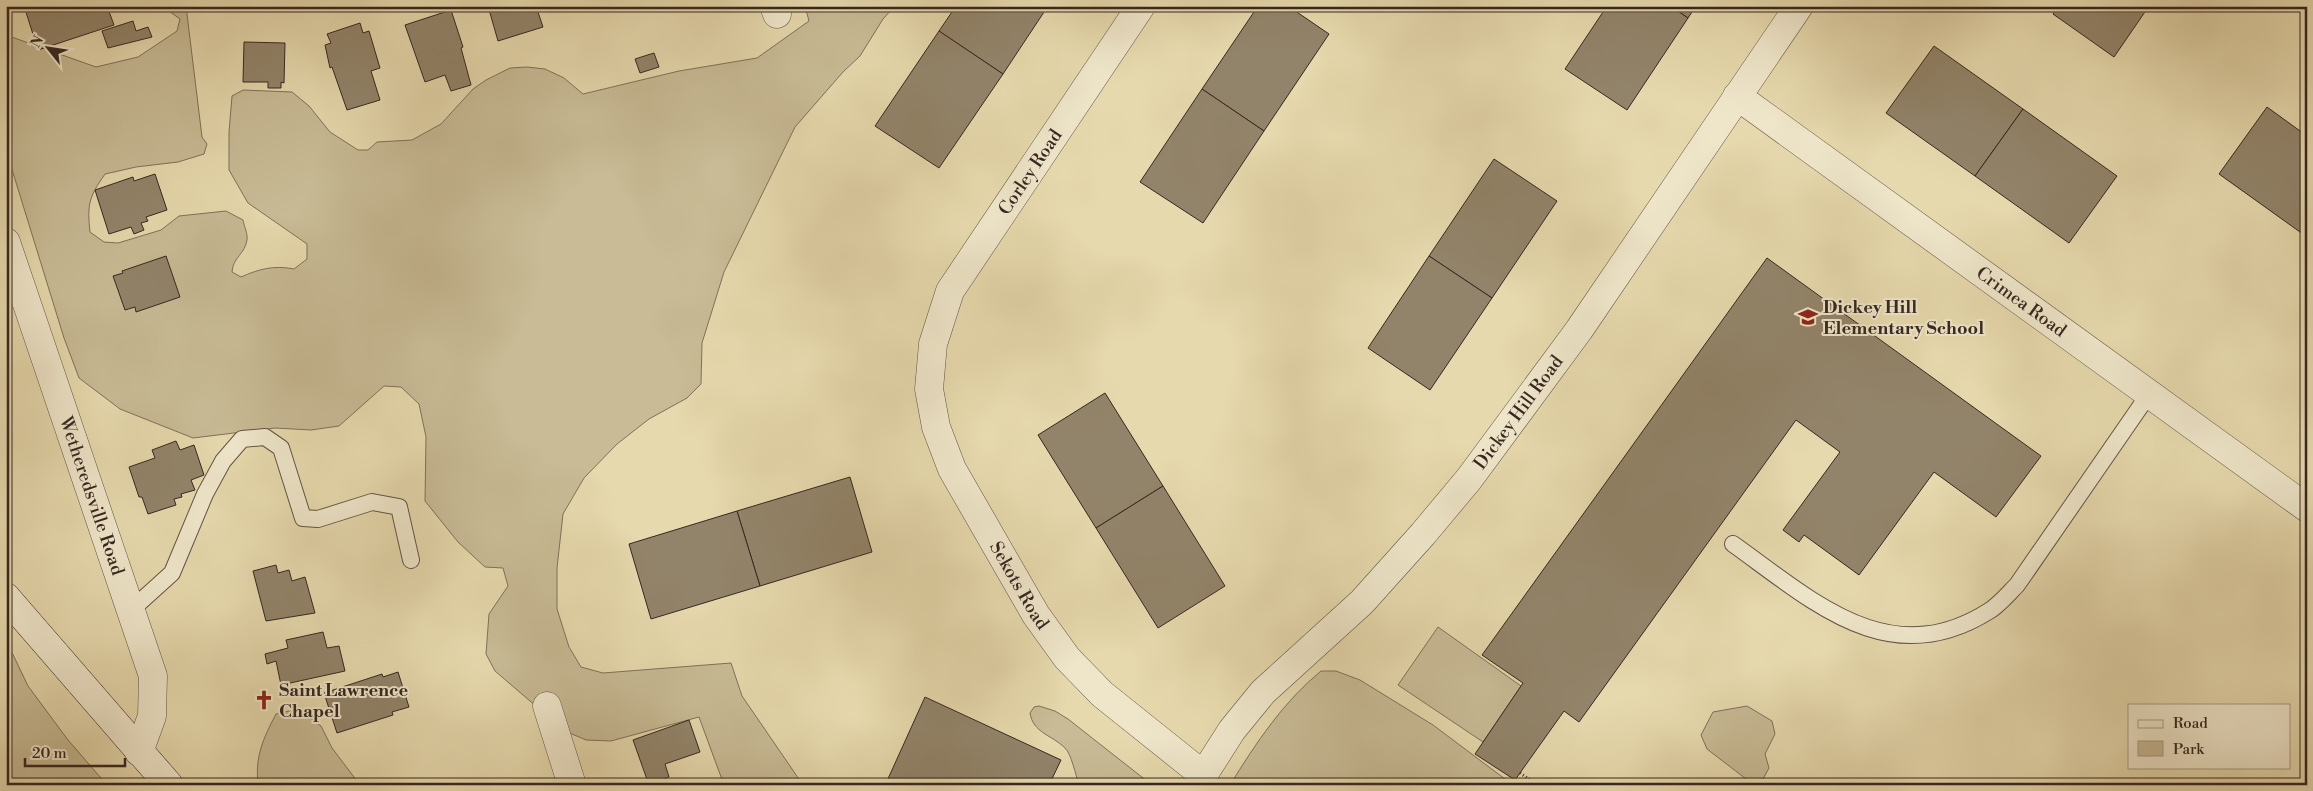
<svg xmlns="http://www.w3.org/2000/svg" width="2313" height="791" font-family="'Libre Bodoni',serif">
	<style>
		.green { fill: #c8bb95; stroke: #7f715b }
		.building { fill: #92846a; stroke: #362721 }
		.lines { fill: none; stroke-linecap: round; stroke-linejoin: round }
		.lane-casing { stroke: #625444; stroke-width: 18 }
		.street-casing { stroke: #625444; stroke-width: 29 }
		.secondary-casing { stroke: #362721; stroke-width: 29 }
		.path { stroke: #362721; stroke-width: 3; stroke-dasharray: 1 2.5; stroke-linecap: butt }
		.lane { stroke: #efe6ca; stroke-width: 16 }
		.street { stroke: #efe6ca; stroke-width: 28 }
		.secondary { stroke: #efe6ca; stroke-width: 28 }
		.labels { text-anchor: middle; stroke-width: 4; stroke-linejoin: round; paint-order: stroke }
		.street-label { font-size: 18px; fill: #362721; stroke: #efe6ca }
		.poi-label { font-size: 18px; font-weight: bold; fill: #362721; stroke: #efe6ca; text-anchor: start }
	</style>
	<rect width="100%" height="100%" fill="#e6d9ad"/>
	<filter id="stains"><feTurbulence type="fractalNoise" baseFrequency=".004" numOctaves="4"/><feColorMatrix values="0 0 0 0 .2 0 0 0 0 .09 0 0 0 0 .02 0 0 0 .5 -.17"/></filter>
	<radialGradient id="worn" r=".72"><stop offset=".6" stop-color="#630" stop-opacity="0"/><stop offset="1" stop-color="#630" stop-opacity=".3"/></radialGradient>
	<g class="green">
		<path d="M162 6H186L202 137 207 144 204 154 178 162 136 167 105 174C89 197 87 204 90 232L104 242 118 243 161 230 179 216 226 211 243 220C244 226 248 234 247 240 245 254 233 257 232 272L241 277C259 269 274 265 294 269L307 259V244L248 203 229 170V132L232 96 243 90 292 92 309 106 330 132 358 150H368L377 142 412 140 441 124 473 89 486 80 510 68 527 67 545 69 564 78 583 94 679 71 757 58 809 21 805 6H895L883 19 860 56 843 72 795 127 724 272 702 343 701 384 687 398 649 419 617 444 584 478 563 514 557 568V609L569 647 581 667 603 673 731 663 742 696 803 785H724L699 717 611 741 586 740 565 731 495 671 486 654 489 614 508 586 503 568 485 567 458 542 425 501 426 437 419 404 401 387 384 386 339 426 311 430 275 428 193 438 120 409 79 378 64 338 6 150V35L96 67 138 57 177 31 180 19Z"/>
		<polygon points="1438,627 1521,686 1483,742 1398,685"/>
		<polygon points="6,640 28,686 68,740 107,785 6,785"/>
		<path d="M1321 671H1336L1360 680 1433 725 1513 785H1230C1256 743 1283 702 1321 671Z"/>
		<path d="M1039 706 1055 711 1068 719 1152 785H1079C1076 776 1071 753 1065 748 1052 735 1033 733 1030 713L1034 707Z"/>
		<polygon points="1747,706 1772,721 1775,734 1765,754 1769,768 1763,779 1750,782 1707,749 1701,735 1713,712"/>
		<path d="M289 711 308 716 321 726 332 748 360 785H258C255 756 263 739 276 714Z"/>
	</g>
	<g class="building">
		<polygon points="24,6 95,6 97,10 107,6 114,25 38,50"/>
		<polygon points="488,6 536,6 543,27 498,41"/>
		<polygon points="956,6 1048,6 1003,74 939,31"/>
		<polygon points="1258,6 1288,6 1329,34 1264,131 1202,89"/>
		<polygon points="1607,6 1671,6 1688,18 1627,110 1565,69"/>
		<polygon points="1671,6 1696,6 1688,18"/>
		<polygon points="2058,6 2149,6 2114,57 2053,14"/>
		<polygon points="451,10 463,47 461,48 471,85 451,91 445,75 425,82 405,25"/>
		<polygon points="133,21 136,31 148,27 152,37 108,48 102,31"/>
		<polygon points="360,23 363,33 369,31 380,68 371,71 380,100 347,110 332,67 330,68 325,45 331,43 327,34"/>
		<polygon points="939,31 1003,74 939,168 875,126"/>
		<polygon points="244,42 285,43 284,83 281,82 281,88 268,88 268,82 243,82"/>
		<polygon points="1934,46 2023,109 1975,176 1886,113"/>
		<polygon points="654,53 659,67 640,73 635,59"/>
		<polygon points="1202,89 1264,131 1203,223 1140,182"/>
		<polygon points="2267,107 2307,136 2307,237 2219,174"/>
		<polygon points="2023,109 2117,176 2069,243 1975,176"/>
		<polygon points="1494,159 1557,201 1492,298 1429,256"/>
		<polygon points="155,174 167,210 146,217 148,221 141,223 144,230 134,234 131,227 109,234 95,190 133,177 134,181"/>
		<polygon points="166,256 180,297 136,312 135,307 125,310 113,276 123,273 122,271"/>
		<polygon points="1429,256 1492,298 1430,390 1368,348"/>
		<polygon points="1767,258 2041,456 1996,517 1934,472 1859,575 1804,535 1799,542 1783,530 1840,452 1796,420 1579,722 1564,711 1515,780 1475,754 1523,683 1482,655"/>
		<polygon points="1105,393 1163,486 1096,528 1038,435"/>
		<polygon points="176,441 180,450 194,445 204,475 191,480 195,490 181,494 182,497 174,499 176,505 148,514 142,497 139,497 129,467 155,458 152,450"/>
		<polygon points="850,477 872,552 760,586 737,511"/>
		<polygon points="1163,486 1225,586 1158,628 1096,528"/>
		<polygon points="737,511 760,586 651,619 629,544"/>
		<polygon points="276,565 278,573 289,570 292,581 305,577 315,613 266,621 253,571"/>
		<polygon points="323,632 327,648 339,646 345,671 281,685 276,661 267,664 265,654 288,648 286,640"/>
		<polygon points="398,672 409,707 392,712 393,715 337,733 324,693 382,674 383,677"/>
		<polygon points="925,697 1061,760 1049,785 895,785 887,781"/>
		<polygon points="689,720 700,752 665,764 669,777 649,785 633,740"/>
	</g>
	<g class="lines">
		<defs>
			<g id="lane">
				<path d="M1733 544C1813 601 1889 674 1989 611 1999 605 2008 594 2017 585L2149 394"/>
				<polyline points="130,611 172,573 205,494 223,461 242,439 265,437 281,448 303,518 318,519 372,502 399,507 411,560"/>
			</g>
			<g id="street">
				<polyline points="774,6 777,14"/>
				<path id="s1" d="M1141 6 950 291 933 344 929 389 936 427 952 469 1036 615 1067 658 1102 694 1202 774"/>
				<path id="s2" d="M1737 96 2307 508"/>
				<path id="s3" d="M6 242 153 676 152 716 139 752"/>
				<polyline points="547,706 572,785"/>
				<path id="s4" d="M1197 785 1232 730 1263 692 1362 602 1423 534 1469 479 1579 330 1799 6"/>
			</g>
			<polyline id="secondary" points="6,597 169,785"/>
		</defs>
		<use href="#lane" class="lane-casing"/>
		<use href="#street" class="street-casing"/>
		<use href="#secondary" class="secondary-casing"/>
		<polyline class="path" points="1520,773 1538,785"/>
		<use href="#lane" class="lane"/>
		<use href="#street" class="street"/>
		<use href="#secondary" class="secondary"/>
	</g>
	<defs>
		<symbol id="school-bare" viewBox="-9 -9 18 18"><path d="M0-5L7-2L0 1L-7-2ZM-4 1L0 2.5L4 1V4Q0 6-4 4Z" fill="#8f2418" stroke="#efe6ca" stroke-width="2.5" paint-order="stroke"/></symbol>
		<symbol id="church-bare" viewBox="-9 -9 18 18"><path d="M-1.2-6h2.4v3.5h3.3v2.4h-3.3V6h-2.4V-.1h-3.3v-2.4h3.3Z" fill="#8f2418" stroke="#efe6ca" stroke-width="2.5" paint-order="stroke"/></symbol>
	</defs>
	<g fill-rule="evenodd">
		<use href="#school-bare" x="1794" y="303" width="28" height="28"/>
		<use href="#church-bare" x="250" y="686" width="28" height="28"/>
	</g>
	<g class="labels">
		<g class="street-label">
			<text transform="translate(1030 172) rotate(-56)" y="6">Corley Road</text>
			<text dy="6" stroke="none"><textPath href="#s2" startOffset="351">Crimea Road</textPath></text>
			<text dy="6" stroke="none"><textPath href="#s4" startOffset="494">Dickey Hill Road</textPath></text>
			<text dy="6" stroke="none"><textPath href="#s3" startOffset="268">Wetheredsville Road</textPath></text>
			<text dy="6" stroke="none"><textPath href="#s1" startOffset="662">Sekots Road</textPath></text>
		</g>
		<g class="poi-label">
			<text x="1823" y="313">Dickey Hill<tspan x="1823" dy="21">Elementary School</tspan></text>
			<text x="279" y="696">Saint Lawrence<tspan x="279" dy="21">Chapel</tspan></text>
		</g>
	</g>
	<rect width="2313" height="791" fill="none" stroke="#e6d9ad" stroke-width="25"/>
	<rect x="8" y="8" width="2298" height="776" fill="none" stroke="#362721" stroke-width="2.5"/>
	<rect x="12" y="12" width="2288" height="766" fill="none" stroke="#362721"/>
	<rect x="2128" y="704" width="162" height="65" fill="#efe6ca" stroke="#a59a86"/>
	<rect x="2138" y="720" width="25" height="8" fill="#efe6ca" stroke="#a59a86"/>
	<text x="2173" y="728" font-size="15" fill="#362721">Road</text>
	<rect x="2138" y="741" width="25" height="15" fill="#c8bb95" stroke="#a59a86"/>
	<text x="2173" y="754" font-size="15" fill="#362721">Park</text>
	<g transform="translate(48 48) rotate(300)" stroke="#efe6ca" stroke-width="4" paint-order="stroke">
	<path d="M0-4L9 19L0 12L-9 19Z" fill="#362721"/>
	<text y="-8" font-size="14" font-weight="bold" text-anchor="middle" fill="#362721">N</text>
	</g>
	<path d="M25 758v8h100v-8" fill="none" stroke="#362721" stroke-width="2.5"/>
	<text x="32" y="758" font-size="15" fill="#362721" stroke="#efe6ca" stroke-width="4" paint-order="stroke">20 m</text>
	<rect width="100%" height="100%" filter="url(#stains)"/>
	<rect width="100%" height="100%" fill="url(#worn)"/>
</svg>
